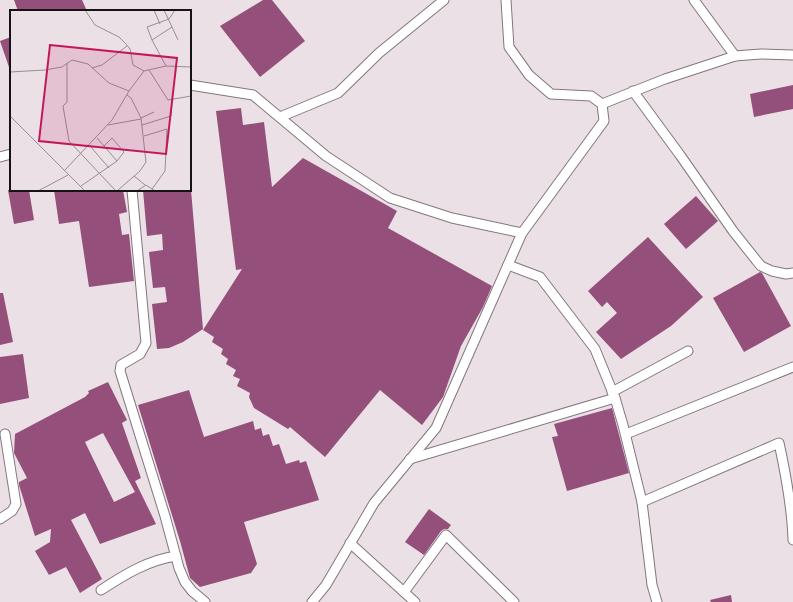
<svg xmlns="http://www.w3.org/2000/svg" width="793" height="602" font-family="'DejaVu Sans',sans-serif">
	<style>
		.building { fill: #954f7b; fill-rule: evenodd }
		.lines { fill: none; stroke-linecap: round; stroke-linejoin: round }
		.minor-casing { stroke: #82777d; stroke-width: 11 }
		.minor { stroke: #fff; stroke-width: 9 }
		.inset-road { fill: none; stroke: #968e92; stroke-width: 1 }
		.view { fill: #c2185b; fill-opacity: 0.15; stroke: #c2185b; stroke-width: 2 }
		.inset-edge { fill: none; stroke: #161315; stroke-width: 2 }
	</style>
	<rect width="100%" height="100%" fill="#ebe0e6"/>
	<g class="building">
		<polygon points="14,0 82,0 87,11 18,11"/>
		<polygon points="263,0 272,0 305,41 260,77 220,26"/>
		<polygon points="11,37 11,70 10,70 0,41"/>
		<polygon points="793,85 793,109 754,117 750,94"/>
		<polygon points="241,108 243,125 264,122 272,187 303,158 397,211 388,228 492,286 483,307 461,346 443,397 422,425 380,390 325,457 290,427 288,429 254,408 249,397 250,393 237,386 240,379 233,376 236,370 226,364 228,359 221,354 223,349 212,342 214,337 203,330 242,269 236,270 216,111"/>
		<polygon points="8,190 29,190 34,220 14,224"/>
		<polygon points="54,190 123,190 127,212 119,214 122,235 129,234 134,281 89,287 79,221 59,224"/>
		<polygon points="143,190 191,190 203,329 183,342 169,348 157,349 152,304 167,302 165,287 153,288 149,252 163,250 162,234 147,236"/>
		<polygon points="696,196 718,221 686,249 664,224"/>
		<polygon points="648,237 703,297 671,326 621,359 596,332 617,313 607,302 602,307 588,291"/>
		<polygon points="760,272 762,273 791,326 744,352 713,298"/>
		<polygon points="0,293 3,293 13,342 0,345"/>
		<polygon points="23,354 29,398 0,404 0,357"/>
		<path d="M108 382 127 420 122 423 141 478 135 481 156 524 100 544 85 513 71 520 102 579 80 593 66 567 49 575 35 551 50 542 51 529 35 536 19 485V482L27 478 14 453 15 434 85 397 89 393 88 391ZM103 433 135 492 114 502 85 442Z"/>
		<polygon points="189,390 204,437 253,421 255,430 261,428 263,436 269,434 273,446 279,444 286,464 299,460 300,463 306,461 319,500 244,522 257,564 251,573 200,587 190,578 180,541 138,405"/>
		<polygon points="612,408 629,473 567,491 552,437 558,436 554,424"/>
		<polygon points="429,509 451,525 448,529 444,529 441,531 424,555 405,542"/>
		<polygon points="731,595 732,602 711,602 710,600"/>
	</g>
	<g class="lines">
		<defs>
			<g id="minor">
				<polyline points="506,0 509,47 529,75 551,94 591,96 602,104 604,121 522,233"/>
				<polyline points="694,0 735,56"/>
				<polyline points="190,85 253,95 326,156 390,198 452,218 522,233 436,428 374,503 326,585 312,602"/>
				<polyline points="633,91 680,155 733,231 756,260 761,266 772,271 786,274 793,273"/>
				<polyline points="602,104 665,79 735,56 761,54 793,55"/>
				<polyline points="280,117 338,93 379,53 444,0"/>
				<polyline points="0,157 11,154"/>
				<polyline points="132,190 146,343 140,354 121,365 120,371 165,516 179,568 185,582 192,591 205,602"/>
				<polyline points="508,265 540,277 595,349 615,398 623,425 642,502 652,585 657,602"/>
				<polyline points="612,392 688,351"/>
				<polyline points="626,434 793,367"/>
				<polyline points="410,459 615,398"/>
				<path d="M642 502 779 443C786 475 792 507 793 540"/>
				<polyline points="0,519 12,511 16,504 5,434"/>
				<polyline points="350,543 415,602"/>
				<path d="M101 590C124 575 148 560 176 556"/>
				<polyline points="404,592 446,535 514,602"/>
			</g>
		</defs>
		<use href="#minor" class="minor-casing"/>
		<use href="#minor" class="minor"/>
	</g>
	<g transform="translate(10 10)">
		<rect width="181" height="181" fill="#ebe0e6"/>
		<path class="inset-road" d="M75 0 85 15 109 27 116 34 120 39 123 55 134 61 119 81M144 0 150 14M154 0 162 17 142 30 156 56M162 17 168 30M142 30 137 17 159 9 165 0M57 53V92L53 96 59 131 106 181M82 58 92 55 117 36M139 60 158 90 181 86M134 61 156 56 181 57M0 62 35 60 52 57 62 50 78 54 99 73 119 81 102 110 54 161M0 106 75 181M131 108 144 102M98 115 131 109M132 115 161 106 162 92M134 126 157 119 155 161 142 179M80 136 99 158M94 136 102 128 114 142 107 151M124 166 135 175M71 176 107 151 87 128M28 181 58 165M107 181 130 161 136 152 131 108 121 88 117 85M127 181 136 175 145 181"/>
		<path class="view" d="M40 35 167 48 156 144 29 131Z"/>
		<rect width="181" height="181" class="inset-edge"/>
	</g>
</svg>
